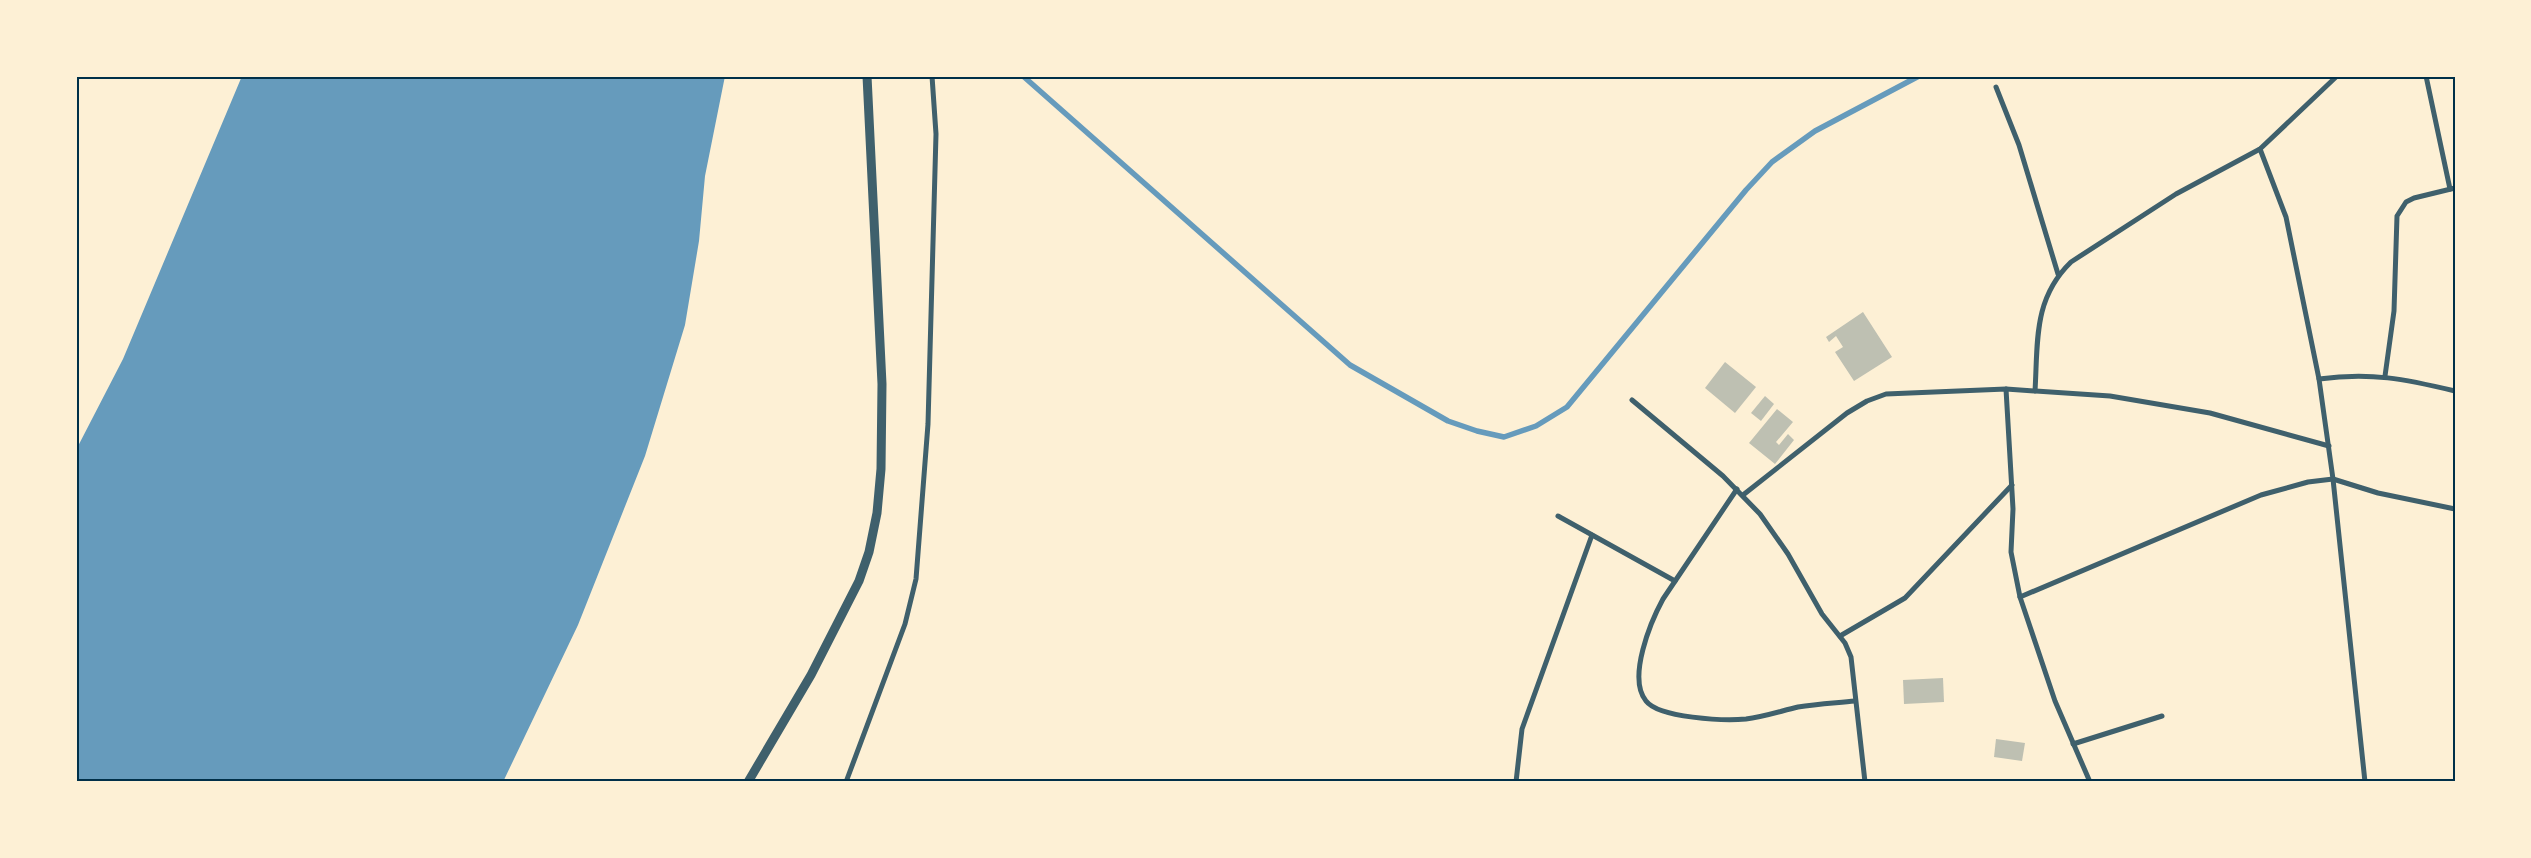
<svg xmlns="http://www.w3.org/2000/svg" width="2531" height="858" font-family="'Crimson Pro',serif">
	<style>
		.water { fill: #669bbc }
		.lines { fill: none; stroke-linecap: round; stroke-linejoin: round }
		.stream { stroke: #669bbc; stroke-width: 5.5 }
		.building { fill: #bec0b2 }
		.minor { stroke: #3f606c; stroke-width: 5 }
		.tertiary { stroke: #3f606c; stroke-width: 9 }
		.neatline { fill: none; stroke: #003049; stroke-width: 2 }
	</style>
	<rect width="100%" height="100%" fill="#fdf0d5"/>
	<polygon class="water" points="242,76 725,76 705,176 699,241 685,325 645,456 578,625 503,782 76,782 76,450 123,359"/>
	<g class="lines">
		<polyline class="stream" points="1023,76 1350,365 1448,421 1477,431 1504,437 1536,426 1567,407 1746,190 1772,162 1815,131 1919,76"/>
	</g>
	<g class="building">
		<polygon points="1863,312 1892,357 1854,381 1835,352 1843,347 1836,336 1829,342 1826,337"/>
		<polygon points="1725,362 1756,387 1735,413 1705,388"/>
		<polygon points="1765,396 1774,404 1761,421 1751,413"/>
		<polygon points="1777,409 1793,422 1776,442 1779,445 1788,434 1794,440 1775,464 1749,443"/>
		<polygon points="1943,678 1944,702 1904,704 1903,680"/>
		<polygon points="1996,739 2025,743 2022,761 1994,757"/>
	</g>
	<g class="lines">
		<g class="minor">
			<polyline points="2426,76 2450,189"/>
			<polyline points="1996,87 2019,145 2058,274"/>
			<polyline points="2260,149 2286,217 2319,379 2333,479 2365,782"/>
			<polyline points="2385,376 2394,311 2397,216 2406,202 2414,198 2455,188"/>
			<path d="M2319 379C2371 372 2405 379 2455 391"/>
			<polyline points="2006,389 2013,509 2011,552 2020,597 2055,701 2090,782"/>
			<path d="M2035 391C2038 341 2033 299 2071 262L2176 194 2260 149 2337 76"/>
			<polyline points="1632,400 1723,476 1760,514 1788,554 1822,614 1845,643 1851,657 1865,782"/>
			<path d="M1737 489 1663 599C1651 621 1627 678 1646 701 1659 718 1724 721 1746 719 1763 717 1781 711 1798 707 1817 704 1836 703 1855 701"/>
			<polyline points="1743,495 1847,413 1867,401 1886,394 2006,389 2110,396 2210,413 2329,446"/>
			<polyline points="1558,516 1675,581"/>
			<polyline points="2020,597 2261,495 2308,482 2333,479 2378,493 2455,509"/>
			<polyline points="1840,636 1905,598 2012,485"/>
			<polyline points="2073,744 2162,716"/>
			<polyline points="846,782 905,624 916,579 928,424 936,134 932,76"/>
			<polyline points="1516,782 1522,729 1592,535"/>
		</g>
		<polyline class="tertiary" points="748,782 811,675 859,581 869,552 877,513 881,469 882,384 867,76"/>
	</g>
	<rect width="2531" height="858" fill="none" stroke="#fdf0d5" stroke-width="155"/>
	<rect x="78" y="78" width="2376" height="702" class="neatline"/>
</svg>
